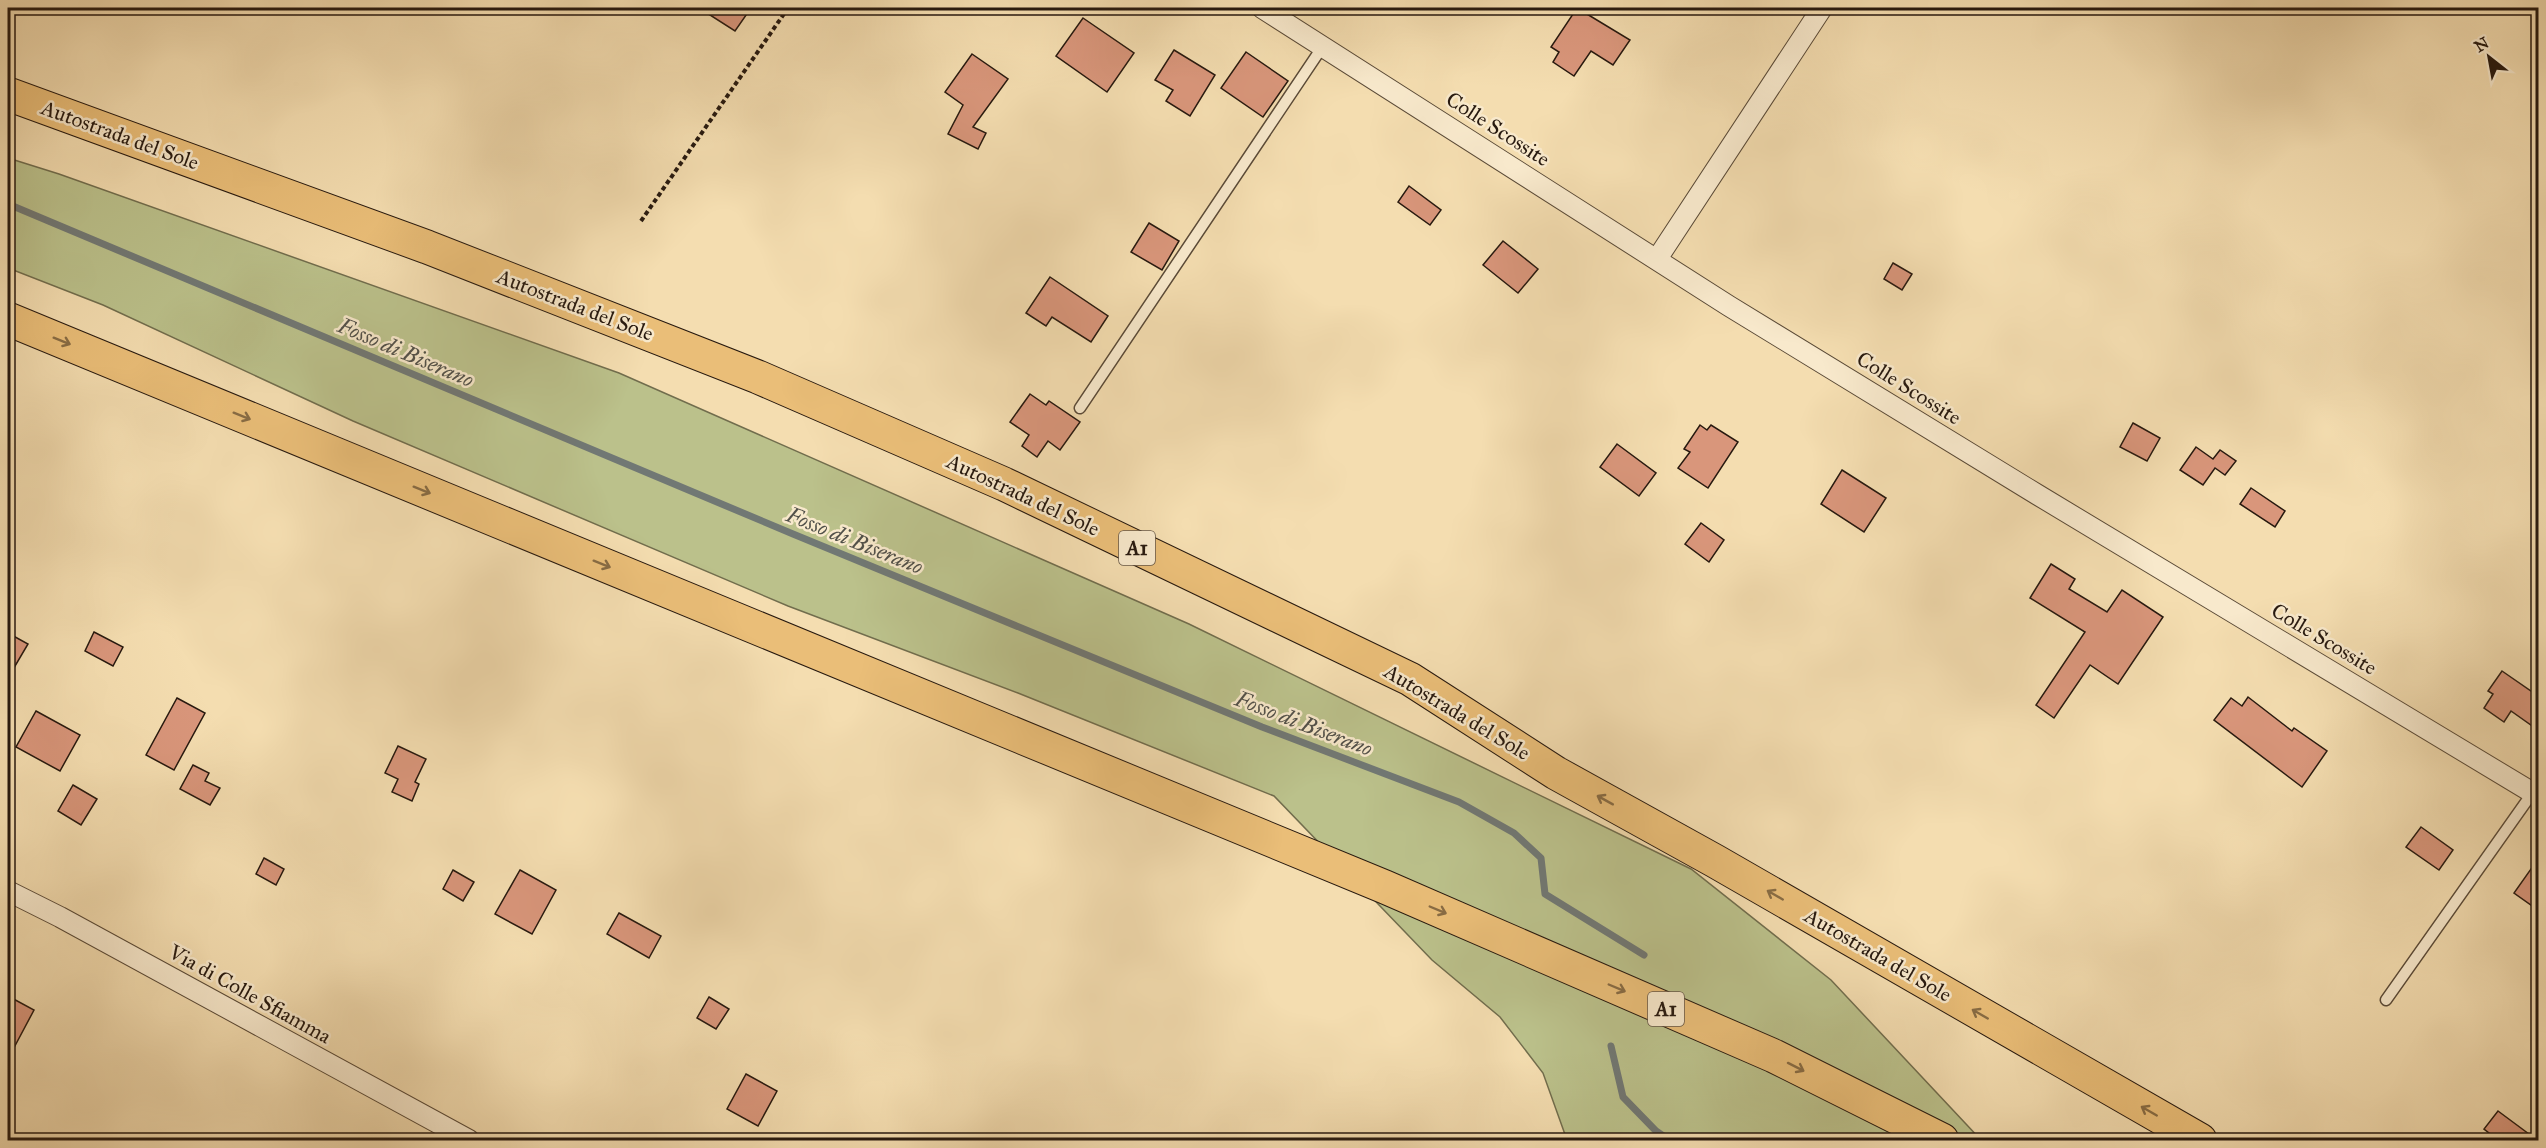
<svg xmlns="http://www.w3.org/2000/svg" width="2546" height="1148" font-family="'IM FELL Great Primer',serif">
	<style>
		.green { fill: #bbc18b; stroke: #716d4d; stroke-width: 1.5 }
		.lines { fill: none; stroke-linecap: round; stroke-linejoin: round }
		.stream { stroke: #717874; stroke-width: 7 }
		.building { fill: #d9967b; stroke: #27190f; stroke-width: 1.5 }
		.lane-casing { stroke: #5a4a37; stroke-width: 13 }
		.street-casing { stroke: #5a4a37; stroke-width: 22 }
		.highway-casing { stroke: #27190f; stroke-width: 35 }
		.path { stroke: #27190f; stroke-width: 4; stroke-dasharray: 4.5 3; stroke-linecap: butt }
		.lane { stroke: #f8e9cc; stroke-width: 10 }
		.street { stroke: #f8e9cc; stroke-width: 20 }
		.highway { stroke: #eabe78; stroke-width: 33 }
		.oneway { stroke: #886c44 }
		.labels { text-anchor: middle; stroke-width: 5; stroke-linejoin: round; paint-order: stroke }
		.shield { fill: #f8e9cc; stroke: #665748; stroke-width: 1.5 }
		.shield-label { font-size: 20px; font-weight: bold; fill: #27190f }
		.street-label { font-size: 21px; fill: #27190f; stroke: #f8e9cc }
		.water-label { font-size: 22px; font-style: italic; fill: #52514a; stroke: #f8e9cc }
	</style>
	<rect width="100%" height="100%" fill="#f4ddb0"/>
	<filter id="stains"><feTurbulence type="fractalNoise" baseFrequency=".00333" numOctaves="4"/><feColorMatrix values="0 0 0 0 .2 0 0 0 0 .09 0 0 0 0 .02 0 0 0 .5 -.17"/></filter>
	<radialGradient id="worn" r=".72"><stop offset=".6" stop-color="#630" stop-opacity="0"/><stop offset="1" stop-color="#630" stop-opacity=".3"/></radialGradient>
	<polygon class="green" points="8,158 59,174 619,373 1189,624 1691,869 1831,980 1981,1140 1567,1140 1543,1073 1500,1017 1432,960 1274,796 1018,693 788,606 353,421 103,305 8,268"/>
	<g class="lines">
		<g class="stream">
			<polyline points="8,204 793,534 1262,727 1459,802 1514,833 1541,858 1545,894 1644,955"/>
			<polyline points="1611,1046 1623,1097 1656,1131 1669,1140"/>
		</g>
	</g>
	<g class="building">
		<polygon points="699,8 751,8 735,31"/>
		<polygon points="1577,8 1630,40 1613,65 1591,51 1574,76 1553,62 1559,52 1551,47"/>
		<polygon points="1083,18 1134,53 1107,92 1056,56"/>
		<polygon points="1174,50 1215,75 1190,116 1166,101 1173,90 1155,80"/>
		<polygon points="1246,52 1288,81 1263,117 1221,88"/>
		<polygon points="972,54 1008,79 973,127 986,133 978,149 948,134 963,105 945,92"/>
		<polygon points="1409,186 1441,210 1430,225 1398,202"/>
		<polygon points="1149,223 1179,241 1162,270 1131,252"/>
		<polygon points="1503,241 1538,269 1518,293 1483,265"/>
		<polygon points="1893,263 1912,274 1902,290 1884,279"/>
		<polygon points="1050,277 1108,316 1091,342 1052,317 1046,326 1026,313"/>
		<polygon points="1030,394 1046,405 1049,401 1080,422 1060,450 1048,441 1037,457 1022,446 1029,435 1010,422"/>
		<polygon points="2133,423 2160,438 2147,461 2120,447"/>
		<polygon points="1700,425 1707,430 1711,425 1738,442 1708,488 1678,468 1690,452 1684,449"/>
		<polygon points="1617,444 1656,473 1639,496 1600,467"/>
		<polygon points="2196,447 2213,459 2220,450 2236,461 2225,475 2215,468 2203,485 2180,470"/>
		<polygon points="1842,470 1886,498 1864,532 1821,504"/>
		<polygon points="2251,488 2285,511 2275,527 2240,504"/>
		<polygon points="1701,523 1724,540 1709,562 1685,544"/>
		<polygon points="2051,564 2075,579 2069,589 2107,612 2122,590 2163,617 2118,684 2090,665 2054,718 2036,705 2085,632 2030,598"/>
		<polygon points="94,632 123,647 113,666 85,651"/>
		<polygon points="8,633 28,644 8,678"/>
		<polygon points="2502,671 2538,696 2538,730 2511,711 2504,722 2484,708 2493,694 2488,691"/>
		<polygon points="2248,697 2292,731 2294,728 2327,751 2302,787 2214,720 2231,698 2242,706"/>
		<polygon points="177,698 205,713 174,770 146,755"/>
		<polygon points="36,711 80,735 60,771 16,747"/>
		<polygon points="398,746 426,759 415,782 419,784 412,801 392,792 398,779 385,773"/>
		<polygon points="193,765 209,773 205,781 220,788 210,805 180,789"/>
		<polygon points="73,785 97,799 81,825 58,811"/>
		<polygon points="2421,827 2453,850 2439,870 2406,847"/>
		<polygon points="264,858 284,869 276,885 256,874"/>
		<polygon points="2538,859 2538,910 2514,893"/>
		<polygon points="453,870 474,882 463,901 443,889"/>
		<polygon points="520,870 556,890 532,934 495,914"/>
		<polygon points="619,913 661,936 649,958 607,934"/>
		<polygon points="8,996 34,1010 8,1059"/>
		<polygon points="709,997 729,1009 716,1029 697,1018"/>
		<polygon points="746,1074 777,1091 758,1126 727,1109"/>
		<polygon points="2498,1111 2537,1140 2498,1140 2484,1129"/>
	</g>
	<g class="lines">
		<defs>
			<g id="lane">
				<polyline points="1080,408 1323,46"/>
				<polyline points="2386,1000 2533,792"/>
			</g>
			<g id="street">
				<polyline points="1262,8 1729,306 2038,495 2538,796"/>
				<polyline points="1657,259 1822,8"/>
				<polyline points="8,891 60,917 469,1140"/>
			</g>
			<g id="highway">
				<polyline points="8,94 427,247 758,377 1004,484 1410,679 1556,773 1715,861 2200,1140"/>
				<polyline points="8,319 1385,887 1774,1056 1942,1140"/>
			</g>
		</defs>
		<use href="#lane" class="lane-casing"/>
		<use href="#street" class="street-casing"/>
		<use href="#highway" class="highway-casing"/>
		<polyline class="path" points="641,221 788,8"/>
		<use href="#lane" class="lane"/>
		<use href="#street" class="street"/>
		<use href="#highway" class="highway"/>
	</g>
	<defs><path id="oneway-shaft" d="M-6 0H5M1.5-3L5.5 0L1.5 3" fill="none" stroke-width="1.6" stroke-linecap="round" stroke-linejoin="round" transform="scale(1.5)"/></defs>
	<g class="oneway">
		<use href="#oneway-shaft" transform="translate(62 341) rotate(22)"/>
		<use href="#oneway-shaft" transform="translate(242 416) rotate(22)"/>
		<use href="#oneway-shaft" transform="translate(422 490) rotate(22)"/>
		<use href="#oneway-shaft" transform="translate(602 564) rotate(22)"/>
		<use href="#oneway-shaft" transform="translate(1605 800) rotate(-151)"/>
		<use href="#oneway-shaft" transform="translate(1775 895) rotate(-150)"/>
		<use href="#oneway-shaft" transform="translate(1438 910) rotate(23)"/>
		<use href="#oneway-shaft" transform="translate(1617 988) rotate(23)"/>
		<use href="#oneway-shaft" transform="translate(1980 1014) rotate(-150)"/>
		<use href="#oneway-shaft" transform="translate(1796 1067) rotate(27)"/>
		<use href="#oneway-shaft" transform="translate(2149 1111) rotate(-150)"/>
	</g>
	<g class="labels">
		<g class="shield">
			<rect x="1119" y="531" width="36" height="34" rx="4.5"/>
			<rect x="1648" y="992" width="36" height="34" rx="4.5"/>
		</g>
		<g class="shield-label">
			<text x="1137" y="555">A1</text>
			<text x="1666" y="1016">A1</text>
		</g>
		<g class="street-label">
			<text transform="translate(1498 129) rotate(33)" y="7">Colle Scossite</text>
			<text transform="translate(120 135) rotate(20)" y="7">Autostrada del Sole</text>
			<text transform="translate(575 305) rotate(21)" y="7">Autostrada del Sole</text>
			<text transform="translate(1909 388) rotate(32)" y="7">Colle Scossite</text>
			<text transform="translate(1023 495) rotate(25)" y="7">Autostrada del Sole</text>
			<text transform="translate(2324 639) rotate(31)" y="7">Colle Scossite</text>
			<text transform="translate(1457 712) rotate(31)" y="7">Autostrada del Sole</text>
			<text transform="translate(1878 955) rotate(30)" y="7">Autostrada del Sole</text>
			<text transform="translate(250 994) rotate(29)" y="7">Via di Colle Sfiamma</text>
		</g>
		<g class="water-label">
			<text transform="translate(406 352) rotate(23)" y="8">Fosso di Biserano</text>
			<text transform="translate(855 540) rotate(22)" y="8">Fosso di Biserano</text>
			<text transform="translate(1304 723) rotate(21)" y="8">Fosso di Biserano</text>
		</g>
	</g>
	<rect width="2546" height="1148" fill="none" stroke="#f4ddb0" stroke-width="30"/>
	<rect x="9" y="9" width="2528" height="1130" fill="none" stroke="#27190f" stroke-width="3"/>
	<rect x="15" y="15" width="2516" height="1118" fill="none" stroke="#27190f" stroke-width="1.5"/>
	<g transform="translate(2489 57) rotate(329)" stroke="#f8e9cc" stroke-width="4.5" paint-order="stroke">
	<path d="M0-4.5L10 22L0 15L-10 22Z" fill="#27190f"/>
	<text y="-9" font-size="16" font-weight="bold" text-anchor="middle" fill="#27190f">N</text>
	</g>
	<rect width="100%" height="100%" filter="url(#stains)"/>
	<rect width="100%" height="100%" fill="url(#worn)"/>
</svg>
